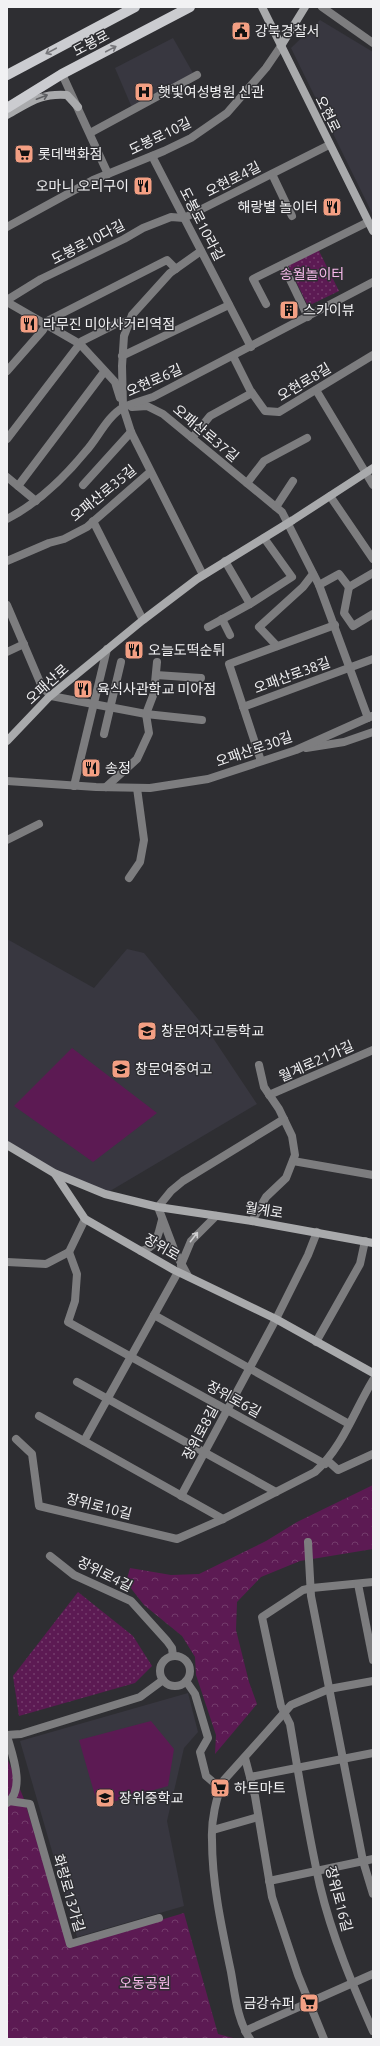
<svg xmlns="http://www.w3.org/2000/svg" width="380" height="2046" font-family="Ubuntu,'Noto Sans KR',sans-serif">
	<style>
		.built { fill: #383740 }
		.green { fill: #5c1a53 }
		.forest { fill: url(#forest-crowns) }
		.park { fill: url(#park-dots) }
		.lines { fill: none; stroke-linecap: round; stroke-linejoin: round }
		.street { stroke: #7d7d7f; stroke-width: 8 }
		.secondary { stroke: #a9aaac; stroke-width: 8 }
		.primary { stroke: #cbccd0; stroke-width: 10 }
		.oneway { stroke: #757579 }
		.oneway2 { stroke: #5f6063 }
		.oneway3 { stroke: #ceced0 }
		.labels { text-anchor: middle; stroke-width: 3; stroke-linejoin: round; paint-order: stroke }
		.poi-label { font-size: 14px; fill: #f1f1f3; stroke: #2e2e32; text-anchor: start }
		.street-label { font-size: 14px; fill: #f1f1f3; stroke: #2e2e32 }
		.park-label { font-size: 14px; fill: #f7baeb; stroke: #2e2e32 }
	</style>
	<defs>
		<pattern id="forest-crowns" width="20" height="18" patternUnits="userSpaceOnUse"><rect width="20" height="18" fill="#5c1a53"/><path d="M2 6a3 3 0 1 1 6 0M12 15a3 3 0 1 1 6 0" fill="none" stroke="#743c6c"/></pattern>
		<pattern id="park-dots" width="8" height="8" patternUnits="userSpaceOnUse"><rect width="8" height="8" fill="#5c1a53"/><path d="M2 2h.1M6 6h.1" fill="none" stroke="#743c6c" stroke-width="1.8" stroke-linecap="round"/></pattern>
	</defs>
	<rect width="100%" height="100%" fill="#2e2e32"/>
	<g class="built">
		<polygon points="320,20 373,52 373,215 291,48"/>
		<polygon points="173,38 193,73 133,110 115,68"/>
		<polygon points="7,939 94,988 127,949 144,953 211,1035 257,1104 105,1194 54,1173 7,1145"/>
		<polygon points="188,1693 198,1732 184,1748 167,1821 184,1906 77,1937 20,1741"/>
	</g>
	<g class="green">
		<polygon points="72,1048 157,1113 93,1162 14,1106"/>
		<polygon points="151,1721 174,1749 168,1786 98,1806 79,1740"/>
	</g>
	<g class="forest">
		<polygon points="373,1485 373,1549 300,1561 261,1577 237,1602 236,1630 249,1682 257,1704 215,1754 216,1735 196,1675 195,1657 182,1636 144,1605 126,1582 130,1568 171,1575 199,1574 266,1541 297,1522"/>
		<polygon points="7,1758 24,1799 69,1947 184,1913 218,2034 237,2039 7,2039"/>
	</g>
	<g class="park">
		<polygon points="318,249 339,291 308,306 287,263"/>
		<polygon points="78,1592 133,1636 152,1666 135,1683 19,1716 13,1676"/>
	</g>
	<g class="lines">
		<g class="street">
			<polyline points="322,7 373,43"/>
			<polyline points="62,74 108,174"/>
			<polyline points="90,133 197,75"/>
			<polyline points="152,156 251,347"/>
			<polyline points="272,174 292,216"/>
			<polyline points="7,227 93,180 164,151 191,138 227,113 266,68 281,46"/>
			<polyline points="201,251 170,273 132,315 124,336 122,366 123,407 131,432 203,575"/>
			<polyline points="283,265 308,317"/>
			<polyline points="7,300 41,279 124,239 143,228 171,217 184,218 329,145"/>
			<polyline points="7,302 80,344 115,382 120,398"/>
			<polyline points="266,304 253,279 368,222"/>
			<polyline points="122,356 229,305"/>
			<polyline points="233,356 250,390 265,411 279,412 373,355"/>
			<polyline points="7,371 43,330 49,320 167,260 176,269"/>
			<polyline points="316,390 373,485"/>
			<polyline points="132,407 147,406 163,414 282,512 319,585 368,718"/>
			<polyline points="192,438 210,416 252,393"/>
			<polyline points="7,439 82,341 118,323 130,321"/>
			<polyline points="7,477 36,501"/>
			<polyline points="247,483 264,461 307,438"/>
			<polyline points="83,485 131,432"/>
			<polyline points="18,486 104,372"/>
			<polyline points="330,496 373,559"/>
			<polyline points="276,507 293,481"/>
			<path d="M7 519C38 503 64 478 86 451 98 438 107 416 124 407 133 403 144 400 153 397L373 282"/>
			<polyline points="93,521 143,620"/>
			<polyline points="7,561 49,543 64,539 87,527 150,472"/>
			<polyline points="225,561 250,604 292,577 264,538"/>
			<polyline points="319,585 339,574 349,587 373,573"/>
			<polyline points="349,587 344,613 353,626 373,614"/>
			<polyline points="7,605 42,687 51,696 146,714 202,720"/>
			<polyline points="222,619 230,635"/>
			<polyline points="208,627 250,604"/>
			<polyline points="277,646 259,627 303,587 313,574"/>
			<polyline points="7,652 24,644"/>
			<polyline points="156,675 201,678"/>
			<polyline points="243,707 373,659"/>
			<polyline points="104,734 121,662"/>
			<polyline points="306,748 344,742 373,732"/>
			<polyline points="261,761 229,664 335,625"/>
			<polyline points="7,781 96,787 150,788 208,779 296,750 372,716"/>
			<polyline points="74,786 107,649"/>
			<polyline points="106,787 137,759 149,733 146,714 154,693 157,662"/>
			<polyline points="7,840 39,824"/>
			<polyline points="129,878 140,862 144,840 137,788"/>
			<polyline points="269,1095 373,1050"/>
			<polyline points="293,1161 373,1175"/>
			<polyline points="252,1221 266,1197 286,1178 295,1155 292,1136 279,1109 264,1087 259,1065"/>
			<path d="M141 1251C158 1247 158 1234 162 1220"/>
			<polyline points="69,1252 77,1274 75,1301 68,1322 325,1464"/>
			<polyline points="7,1262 46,1264 69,1252 85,1219"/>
			<polyline points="181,1265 191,1241 216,1216"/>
			<polyline points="188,1276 175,1252 158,1207 171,1191 183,1181 284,1119"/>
			<polyline points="154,1315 349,1424"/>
			<polyline points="316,1342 360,1264 365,1241"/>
			<polyline points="77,1382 276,1492"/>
			<polyline points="39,1416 223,1519"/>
			<path d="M16 1439 32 1454 39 1506 177 1539 223 1519 315 1472C343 1447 354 1411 373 1380"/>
			<polyline points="84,1441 178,1272"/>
			<polyline points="328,1461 338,1470 373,1454"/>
			<polyline points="181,1496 276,1319 308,1255 317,1232"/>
			<polyline points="308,1542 311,1596 363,1861 373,1894"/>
			<polyline points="50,1556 74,1575 131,1601 167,1641 172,1648 173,1656"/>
			<path d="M373 1582 312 1588 303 1590 262 1617 281 1706 290 1724C299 1778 308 1833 320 1886 332 1936 352 1984 373 2031"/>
			<polyline points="358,1584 373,1660"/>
			<circle cx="175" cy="1671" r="15"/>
			<polyline points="186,1681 195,1694 208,1738 200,1752 206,1776 220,1788"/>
			<polyline points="7,1735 21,1734 140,1697 163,1680"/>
			<path d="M7 1736C12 1754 26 1789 7 1803"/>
			<polyline points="245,1758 255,1796 272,1897 298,1975 324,2039"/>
			<polyline points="250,1777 373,1753"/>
			<polyline points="9,1801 30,1804 70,1944 159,1918"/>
			<polyline points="213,1830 258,1817"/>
			<polyline points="269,1881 373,1859"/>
			<polyline points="245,2031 373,1974"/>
			<path d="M250 2039C237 2020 235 1994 231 1972 222 1929 212 1884 212 1840 211 1821 216 1797 224 1780L291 1705 329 1689 373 1681"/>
		</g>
		<g class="secondary">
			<polyline points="262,7 373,231"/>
			<polyline points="281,46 305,7"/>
			<path d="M7 115C29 103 40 93 67 95L78 107"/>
			<polyline points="7,741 49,697 143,620 197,579 293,520 373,468"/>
			<polyline points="7,1145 54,1173 105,1194 158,1207 252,1221 373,1243"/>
			<polyline points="55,1174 85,1219 174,1270 276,1319 373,1373"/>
		</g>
		<g class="primary">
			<polyline points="7,75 135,7"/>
			<polyline points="7,108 62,74 190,7"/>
		</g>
	</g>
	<defs><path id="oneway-shaft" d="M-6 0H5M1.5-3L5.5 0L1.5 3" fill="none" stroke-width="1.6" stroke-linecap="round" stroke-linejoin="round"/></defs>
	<g class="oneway">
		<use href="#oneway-shaft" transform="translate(111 49) rotate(-28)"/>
		<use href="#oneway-shaft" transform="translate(51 51) rotate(152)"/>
	</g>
	<use class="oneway2" href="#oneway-shaft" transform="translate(42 97) rotate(-21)"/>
	<use class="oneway3" href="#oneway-shaft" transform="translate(194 1237) rotate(-52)"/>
	<defs>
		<symbol id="civic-square" viewBox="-11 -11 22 22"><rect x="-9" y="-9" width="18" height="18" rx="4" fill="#f39f83" stroke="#2e2e32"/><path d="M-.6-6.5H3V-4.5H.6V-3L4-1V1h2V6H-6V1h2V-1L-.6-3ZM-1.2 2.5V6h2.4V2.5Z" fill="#111"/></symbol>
		<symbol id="hospital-square" viewBox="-11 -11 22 22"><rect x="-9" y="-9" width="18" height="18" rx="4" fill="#f39f83" stroke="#2e2e32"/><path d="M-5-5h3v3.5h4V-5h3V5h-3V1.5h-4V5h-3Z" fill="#111"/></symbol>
		<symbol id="supermarket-square" viewBox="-11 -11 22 22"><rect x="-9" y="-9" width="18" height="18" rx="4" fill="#f39f83" stroke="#2e2e32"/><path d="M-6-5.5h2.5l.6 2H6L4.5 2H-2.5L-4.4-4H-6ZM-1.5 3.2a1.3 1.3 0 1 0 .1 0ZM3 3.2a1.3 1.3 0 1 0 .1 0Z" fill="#111"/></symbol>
		<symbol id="restaurant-square" viewBox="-11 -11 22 22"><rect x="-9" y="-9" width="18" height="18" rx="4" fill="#f39f83" stroke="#2e2e32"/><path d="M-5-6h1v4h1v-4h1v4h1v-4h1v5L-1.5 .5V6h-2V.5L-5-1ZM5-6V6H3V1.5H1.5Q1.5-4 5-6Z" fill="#111"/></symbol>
		<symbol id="building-square" viewBox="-11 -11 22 22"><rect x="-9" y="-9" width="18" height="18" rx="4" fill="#f39f83" stroke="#2e2e32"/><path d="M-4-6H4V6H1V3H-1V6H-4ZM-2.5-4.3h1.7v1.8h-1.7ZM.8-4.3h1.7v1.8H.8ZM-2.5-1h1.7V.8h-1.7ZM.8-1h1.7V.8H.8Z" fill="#111"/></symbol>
		<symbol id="school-square" viewBox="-11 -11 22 22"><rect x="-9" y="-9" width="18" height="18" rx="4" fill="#f39f83" stroke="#2e2e32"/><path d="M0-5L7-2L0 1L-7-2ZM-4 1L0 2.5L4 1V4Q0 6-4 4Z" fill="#111"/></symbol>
	</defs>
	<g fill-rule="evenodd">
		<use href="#civic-square" x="230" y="20" width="22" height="22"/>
		<use href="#hospital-square" x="133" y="81" width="22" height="22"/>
		<use href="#supermarket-square" x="13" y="143" width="22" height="22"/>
		<use href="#restaurant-square" x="132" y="175" width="22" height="22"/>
		<use href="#restaurant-square" x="321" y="196" width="22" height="22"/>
		<use href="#building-square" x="278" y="299" width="22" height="22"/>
		<use href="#restaurant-square" x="18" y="313" width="22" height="22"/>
		<use href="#restaurant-square" x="123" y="639" width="22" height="22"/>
		<use href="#restaurant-square" x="72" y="678" width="22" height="22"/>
		<use href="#restaurant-square" x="80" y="757" width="22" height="22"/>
		<use href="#school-square" x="136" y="1020" width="22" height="22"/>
		<use href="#school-square" x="110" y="1058" width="22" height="22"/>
		<use href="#supermarket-square" x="209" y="1777" width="22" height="22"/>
		<use href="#school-square" x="94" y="1787" width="22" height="22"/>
		<use href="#supermarket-square" x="298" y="1992" width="22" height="22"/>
	</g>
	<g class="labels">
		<g class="poi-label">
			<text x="255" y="36">강북경찰서</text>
			<text x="158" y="97">햇빛여성병원 신관</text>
			<text x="38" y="159">롯데백화점</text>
			<text x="129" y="191" text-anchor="end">오마니 오리구이</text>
			<text x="318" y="212" text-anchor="end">해랑별 놀이터</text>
			<text x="303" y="315">스카이뷰</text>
			<text x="43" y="329">라무진 미아사거리역점</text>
			<text x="148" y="655">오늘도떡순튀</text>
			<text x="97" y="694">육식사관학교 미아점</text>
			<text x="105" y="773">송정</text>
			<text x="161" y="1036">창문여자고등학교</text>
			<text x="135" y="1074">창문여중여고</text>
			<text x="234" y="1793">하트마트</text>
			<text x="119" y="1803">장위중학교</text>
			<text x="295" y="2008" text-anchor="end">금강슈퍼</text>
		</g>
		<g class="street-label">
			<text transform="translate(91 43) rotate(-28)" y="5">도봉로</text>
			<text transform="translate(328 114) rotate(64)" y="5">오현로</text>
			<text transform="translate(160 136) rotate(-26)" y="5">도봉로10길</text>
			<text transform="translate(233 179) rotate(-27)" y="5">오현로4길</text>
			<text transform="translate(202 224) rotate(63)" y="5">도봉로10라길</text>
			<text transform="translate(88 242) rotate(-27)" y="5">도봉로10다길</text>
			<text transform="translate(154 380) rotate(-24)" y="5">오현로6길</text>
			<text transform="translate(304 382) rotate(-31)" y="5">오현로8길</text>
			<text transform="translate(206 433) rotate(40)" y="5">오패산로37길</text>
			<text transform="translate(103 493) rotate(-39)" y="5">오패산로35길</text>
			<text transform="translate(292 675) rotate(-20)" y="5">오패산로38길</text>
			<text transform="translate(47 684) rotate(-42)" y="5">오패산로</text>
			<text transform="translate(254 749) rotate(-19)" y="5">오패산로30길</text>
			<text transform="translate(316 1061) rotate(-24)" y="5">월계로21가길</text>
			<text transform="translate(264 1210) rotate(9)" y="5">월계로</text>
			<text transform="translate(162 1247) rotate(30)" y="5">장위로</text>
			<text transform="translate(234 1399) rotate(29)" y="5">장위로6길</text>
			<text transform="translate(200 1433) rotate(-62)" y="5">장위로8길</text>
			<text transform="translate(99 1506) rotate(14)" y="5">장위로10길</text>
			<text transform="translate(105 1574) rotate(27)" y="5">장위로4길</text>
			<text transform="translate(69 1893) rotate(74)" y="5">화랑로13가길</text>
			<text transform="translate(339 1899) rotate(75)" y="5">장위로16길</text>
		</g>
		<g class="park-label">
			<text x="312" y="279">송월놀이터</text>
			<text x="145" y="1988">오동공원</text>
		</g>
	</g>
	<rect width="380" height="2046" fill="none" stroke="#f1f1f3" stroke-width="16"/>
</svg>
